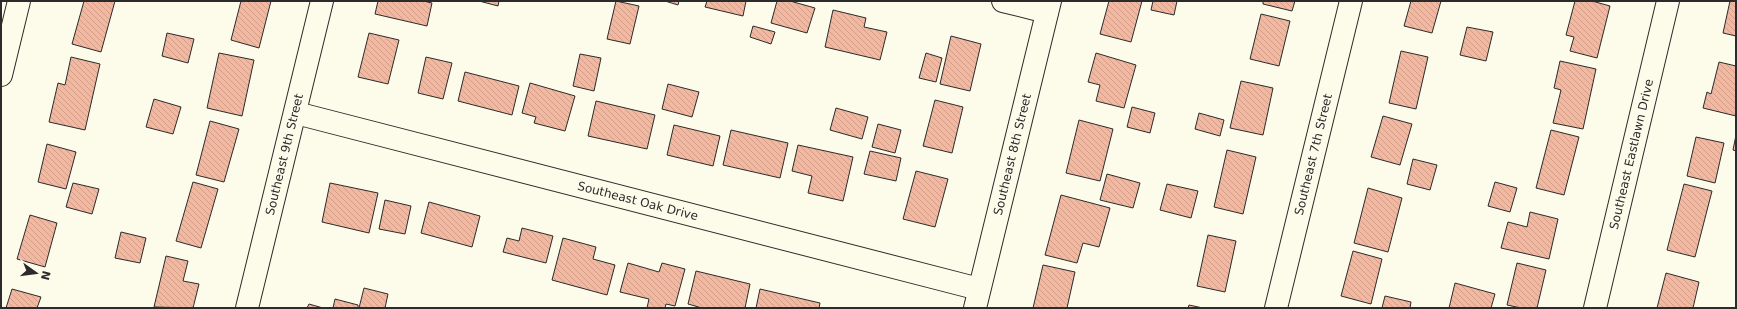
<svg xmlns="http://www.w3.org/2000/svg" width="1737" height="309" font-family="'DejaVu Sans',sans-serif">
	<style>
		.building { fill: url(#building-back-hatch); stroke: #2b2b2b }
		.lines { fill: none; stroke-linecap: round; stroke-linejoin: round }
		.minor-casing { stroke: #2b2b2b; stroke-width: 24 }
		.minor { stroke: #fdfbea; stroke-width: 22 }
		.labels { text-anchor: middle; stroke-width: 3; stroke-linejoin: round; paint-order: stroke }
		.street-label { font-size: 12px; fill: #2b2b2b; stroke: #fdfbea }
	</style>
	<defs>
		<pattern id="building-back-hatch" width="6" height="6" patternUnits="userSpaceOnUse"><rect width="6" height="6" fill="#f2b8a0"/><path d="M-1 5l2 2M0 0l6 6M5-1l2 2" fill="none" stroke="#d09e8a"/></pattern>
	</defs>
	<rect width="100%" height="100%" fill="#fdfbea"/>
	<g class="building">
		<polygon points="84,1 115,1 101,52 72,44"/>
		<polygon points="241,1 271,1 259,48 231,40"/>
		<polygon points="378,1 423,1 432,3 427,26 375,14"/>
		<polygon points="479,1 499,1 498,6"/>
		<polygon points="616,1 639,6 630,44 607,39"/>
		<polygon points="665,1 679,1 678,5"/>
		<polygon points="707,1 746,1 743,16 705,7"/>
		<polygon points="777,1 790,1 815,8 807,33 771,23"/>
		<polygon points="1109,1 1142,1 1131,42 1100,34"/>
		<polygon points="1153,1 1177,1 1174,15 1151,10"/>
		<polygon points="1263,1 1295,1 1292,11 1263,4"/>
		<polygon points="1411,1 1441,1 1432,33 1404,26"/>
		<polygon points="1575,1 1592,1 1610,6 1597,58 1570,51 1574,37 1566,35"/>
		<polygon points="1730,1 1736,1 1736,36 1723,33"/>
		<polygon points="833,10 866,18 864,27 887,32 880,60 825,47"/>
		<polygon points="1261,14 1290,21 1279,66 1250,59"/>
		<polygon points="753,26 775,32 771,44 750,37"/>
		<polygon points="1467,27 1493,32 1486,61 1460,55"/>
		<polygon points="167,33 194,39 188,63 162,56"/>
		<polygon points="369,33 399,40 388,84 358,77"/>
		<polygon points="951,36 981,44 970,91 940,84"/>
		<polygon points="1401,51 1428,57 1416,109 1389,103"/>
		<polygon points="219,53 254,60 242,116 207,108"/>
		<polygon points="926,53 942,58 936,82 919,78"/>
		<polygon points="1096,53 1136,65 1124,108 1096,101 1100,85 1088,82"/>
		<polygon points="580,54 601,58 594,91 573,86"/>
		<polygon points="71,57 100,64 85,130 49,122 58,83 65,85"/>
		<polygon points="426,57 452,63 443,99 418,93"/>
		<polygon points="1560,61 1596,69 1583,129 1553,123 1561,90 1554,88"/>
		<polygon points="1719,62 1736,66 1736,116 1703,108 1707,92 1711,94"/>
		<polygon points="465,72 519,86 512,115 458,101"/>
		<polygon points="1241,81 1273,88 1263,135 1230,128"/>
		<polygon points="530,83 575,96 565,131 534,123 536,117 522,113"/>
		<polygon points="668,84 699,92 692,117 662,109"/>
		<polygon points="154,99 181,107 173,134 146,127"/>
		<polygon points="935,100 963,107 952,153 923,146"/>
		<polygon points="596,101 655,115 647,149 588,136"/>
		<polygon points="1132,107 1155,113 1150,133 1127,127"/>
		<polygon points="836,108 868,117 862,139 830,130"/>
		<polygon points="1199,113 1224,120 1220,136 1195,129"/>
		<polygon points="1383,116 1412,124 1400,165 1371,157"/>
		<polygon points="1079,120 1113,129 1100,181 1066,173"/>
		<polygon points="210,121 239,129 224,182 196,175"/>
		<polygon points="878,124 901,130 895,153 872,147"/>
		<polygon points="674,125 720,136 713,166 667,155"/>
		<polygon points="731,130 788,143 780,178 723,165"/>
		<polygon points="1551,130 1579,137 1564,195 1536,188"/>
		<polygon points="1736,135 1736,151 1733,150"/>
		<polygon points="1696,137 1724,143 1715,183 1687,176"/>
		<polygon points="47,144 76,152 66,189 38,182"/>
		<polygon points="798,145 853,157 843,201 808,193 812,176 792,171"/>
		<polygon points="1227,150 1256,157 1243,214 1214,207"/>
		<polygon points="870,151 901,158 896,181 864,174"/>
		<polygon points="1413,159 1437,165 1430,190 1407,184"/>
		<polygon points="916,171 948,179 935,227 903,219"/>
		<polygon points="1107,174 1140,183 1133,208 1100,200"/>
		<polygon points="193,182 218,189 201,248 176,241"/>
		<polygon points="1495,182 1517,188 1510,212 1488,206"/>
		<polygon points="73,183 99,189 92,214 66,207"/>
		<polygon points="330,183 378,193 369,233 322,222"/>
		<polygon points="1167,184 1198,191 1191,218 1160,210"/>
		<polygon points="1684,184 1712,191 1695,257 1667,250"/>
		<polygon points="1368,188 1402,198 1388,252 1354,243"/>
		<polygon points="1061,195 1110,208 1099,247 1083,243 1077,263 1045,255"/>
		<polygon points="385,200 411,206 405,234 379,229"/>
		<polygon points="429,202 480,216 472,247 421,233"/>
		<polygon points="1530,212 1558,219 1549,259 1501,248 1508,222 1527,227"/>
		<polygon points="30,215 57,223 45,267 17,259"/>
		<polygon points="522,228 553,236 546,263 503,252 507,238 519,241"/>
		<polygon points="121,232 146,238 140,263 115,258"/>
		<polygon points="1208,235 1236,241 1225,292 1197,286"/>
		<polygon points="563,238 596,247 593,259 615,265 607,295 552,280"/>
		<polygon points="1353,251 1382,259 1371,304 1341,296"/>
		<polygon points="166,256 188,261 183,281 199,284 193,308 154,307"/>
		<polygon points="628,263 659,272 662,263 685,269 675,306 666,304 665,308 647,308 649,299 620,292"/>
		<polygon points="1517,263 1546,270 1537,308 1521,308 1507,305"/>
		<polygon points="1043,265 1075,272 1067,308 1033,308"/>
		<polygon points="696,271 750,284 745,308 702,308 688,304"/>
		<polygon points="1666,273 1699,282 1693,308 1657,308"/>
		<polygon points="1455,283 1495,294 1491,308 1449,308"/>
		<polygon points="364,288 388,294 385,308 359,308"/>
		<polygon points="12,289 41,297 37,308 6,308"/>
		<polygon points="760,289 820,303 819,308 756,308"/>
		<polygon points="1385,296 1411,302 1410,308 1382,308"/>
		<polygon points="335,299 358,305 358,308 333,308"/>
		<polygon points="309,304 323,308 307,308"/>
		<polygon points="1189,305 1203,308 1188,308"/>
	</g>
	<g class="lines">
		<defs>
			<g id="minor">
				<polyline points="1003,1 1047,12"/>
				<polyline points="1,75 19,1"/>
				<path id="s1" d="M296 113 979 289"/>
				<path id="s2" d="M247 308 322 1"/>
				<path id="s3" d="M975 308 1050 1"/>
				<path id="s4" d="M1276 308 1351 1"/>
				<path id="s5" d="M1595 308 1668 1"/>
			</g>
		</defs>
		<use href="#minor" class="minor-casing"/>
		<use href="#minor" class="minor"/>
	</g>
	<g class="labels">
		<g class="street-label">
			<text dy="4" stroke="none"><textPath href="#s4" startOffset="158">Southeast 7th Street</textPath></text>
			<text dy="4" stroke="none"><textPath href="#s2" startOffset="158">Southeast 9th Street</textPath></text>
			<text dy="4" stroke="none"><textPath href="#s3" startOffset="158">Southeast 8th Street</textPath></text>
			<text dy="4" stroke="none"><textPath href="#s5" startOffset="158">Southeast Eastlawn Drive</textPath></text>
			<text dy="4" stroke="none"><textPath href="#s1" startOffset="353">Southeast Oak Drive</textPath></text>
		</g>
	</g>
	<rect width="1737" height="309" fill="none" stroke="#2b2b2b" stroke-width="4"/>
	<g transform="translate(36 273) rotate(104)" stroke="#fdfbea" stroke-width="3" paint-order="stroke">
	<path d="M0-3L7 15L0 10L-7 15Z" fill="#2b2b2b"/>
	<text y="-6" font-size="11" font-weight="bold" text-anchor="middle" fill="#2b2b2b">N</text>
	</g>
</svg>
